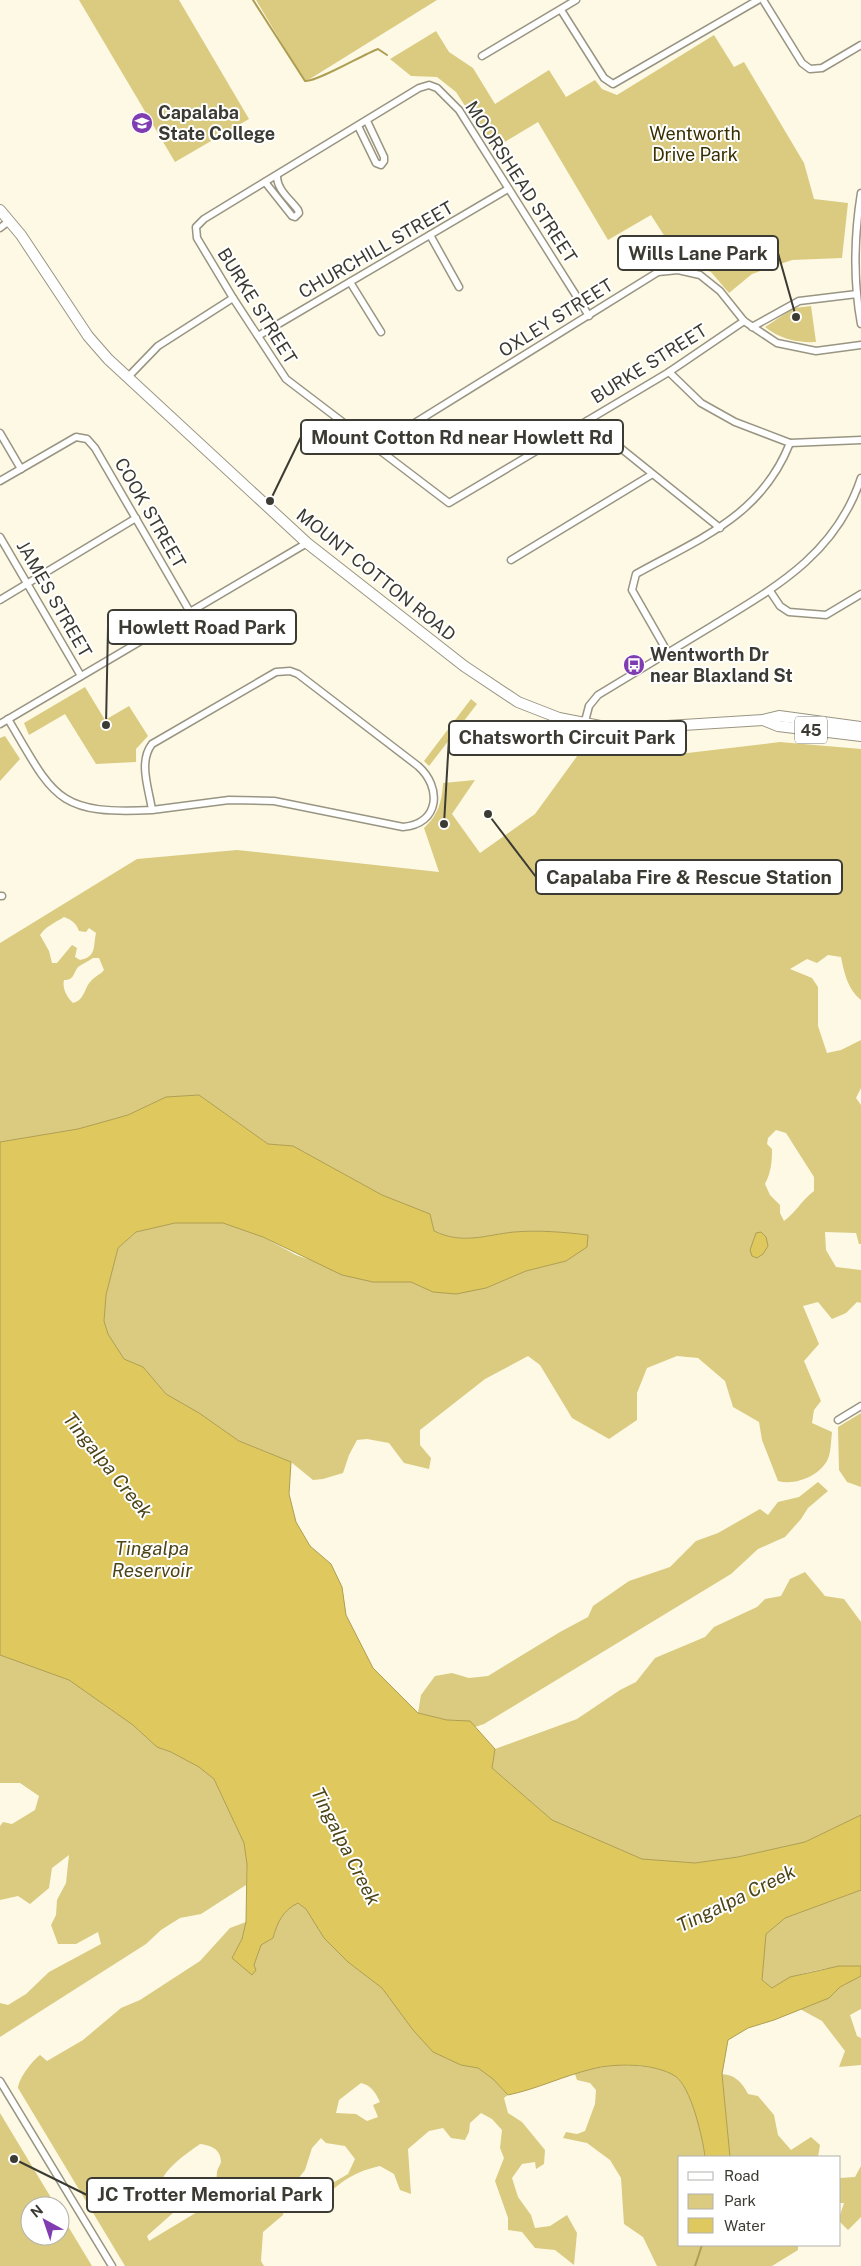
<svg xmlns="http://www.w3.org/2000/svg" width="861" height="2266" font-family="'Public Sans',sans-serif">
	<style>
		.green { fill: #dacb81; fill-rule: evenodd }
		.water { fill: #dfc95e; stroke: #ae9e51 }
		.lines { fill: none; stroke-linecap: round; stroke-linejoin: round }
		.stream { stroke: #ae9e51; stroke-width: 2 }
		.minor-casing { stroke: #999583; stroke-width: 9 }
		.primary-casing { stroke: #999583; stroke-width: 12 }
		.minor { stroke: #fff; stroke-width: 6 }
		.primary { stroke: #fff; stroke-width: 10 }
		.labels { text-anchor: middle; stroke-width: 4; stroke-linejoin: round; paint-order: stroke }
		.shield { fill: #fff; stroke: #767670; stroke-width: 1 }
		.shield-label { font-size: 16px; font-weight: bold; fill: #3c3b33 }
		.poi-label { font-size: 18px; font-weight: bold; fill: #3c3b33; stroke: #fff; text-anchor: start }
		.park-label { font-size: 18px; fill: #382f00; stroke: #fff }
		.street-label { font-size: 18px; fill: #3c3b33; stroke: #fff }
		.water-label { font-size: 19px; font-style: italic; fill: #4d4418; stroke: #fff }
		.leader { fill: none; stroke: #3c3b33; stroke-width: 2 }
		.callout-dot { fill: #3c3b33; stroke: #fff; stroke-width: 2 }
		.callout { fill: #fff; stroke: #3c3b33; stroke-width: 2 }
		.callout-label { font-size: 19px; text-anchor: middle; font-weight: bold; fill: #3c3b33 }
	</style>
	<rect width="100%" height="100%" fill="#fdf9e5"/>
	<g class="green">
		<path d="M79,0H179L249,119L175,162Z"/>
		<path d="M256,0H437L305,82Z"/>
		<path d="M436,31L449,52L473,68L495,104L549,70L566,97L595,80L602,89L617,95L714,35L734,67L744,62L804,163L814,199L848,203L842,258L792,260L752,274L729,293L711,272L681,262L651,215L608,240L538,122L493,149L456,92L437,77L411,76L390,59Z"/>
		<path d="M811,306L816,342C798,343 780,339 765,327L794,308Z"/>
		<path d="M85,687L105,720L129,706L148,736L136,749V762L96,764L65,714L29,735L24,723Z"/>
		<path d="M471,699L477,704L429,766L424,761Z"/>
		<path d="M5,736L20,759L0,781V738Z"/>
		<path d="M780,742L861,749V1000C848,990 844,973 841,957L828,955L817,963L807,959L790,969L812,978L818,987V1026L827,1053L841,1050L861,1040V1088L856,1098L861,1105V1244H859L856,1233L825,1232L826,1250L836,1267L861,1270V1303L857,1302L846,1313L832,1319L818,1302L803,1306L819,1344L804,1361L821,1401L814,1410L812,1423L832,1432C831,1440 831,1449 829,1456C823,1475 796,1486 778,1481L762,1440L759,1422L733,1407L725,1381L698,1358L677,1356L647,1368L637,1393V1420L609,1439L572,1418L540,1365L528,1356L485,1379L420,1430V1445L431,1458L429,1469L404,1463L389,1443L367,1439L357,1440L349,1455L343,1473L323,1479L313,1480L291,1462L239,1441L199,1413L166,1394L143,1367L124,1359L108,1334L104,1321L106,1295L118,1248L136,1232L175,1223H223L263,1237L296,1255L373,1282H411L433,1292L486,1288L526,1271L566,1261L588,1235C563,1232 539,1230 514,1232C484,1235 464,1245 434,1231L430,1214L382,1195L293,1146L268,1144L199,1095L166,1097L128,1115L78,1129L0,1142V943L137,859L237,850L439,872L424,828C438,815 442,802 443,783L475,780L452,814L480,853L535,814L583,748L662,756ZM64,917C72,920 76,923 79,931L86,932L89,928L96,933C93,946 97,957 80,960L75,957L77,948L72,945L57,963H52L49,951L40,935C45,927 56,922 64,917ZM93,958H99L104,970C100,975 95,976 91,981C84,988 85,1000 73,1003C67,997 62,989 64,980C74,980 73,974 78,967C82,964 89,961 93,958ZM776,1130L786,1133L814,1177V1191C802,1200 796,1212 784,1221L780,1213V1205L770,1195L765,1184C771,1172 772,1163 772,1149L767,1144L768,1138Z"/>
		<path d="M861,1413V1487L847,1482L839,1470L838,1427Z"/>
		<path d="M818,1482L828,1491L808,1508L801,1519L785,1537L758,1549L731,1574L484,1724L475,1727L470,1721L447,1720L418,1713L421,1695L435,1676L452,1673L469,1678L488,1676L560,1632L588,1617L593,1606L629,1581L670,1567L696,1541L718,1533L760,1509L768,1515L778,1502L799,1497Z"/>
		<path d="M805,1572L825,1596L844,1599L861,1622V1815L805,1842L738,1857L695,1863L642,1859L552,1820L492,1768L495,1749L577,1719L620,1690L636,1682L655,1658L705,1637L714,1627L757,1607L765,1599L781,1596L790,1579Z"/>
		<path d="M0,1655L69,1680L133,1725L157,1747L171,1752L199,1767L214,1779L244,1843L247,1864L246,1885L201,1914L180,1918L161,1930L146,1944L0,2037V2003L8,2005L26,1994L49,1972L101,1944L98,1932L76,1944H58L51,1925L56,1915L57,1900L66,1883L69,1855L52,1868L49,1888L30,1904L18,1896L0,1900V1826L3,1822L12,1824L35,1810L39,1796L20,1783H0Z"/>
		<path d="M861,1890V1966C830,1966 798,1971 772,1988L762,1980L765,1934L785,1918Z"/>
		<path d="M298,1903L306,1909L324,1938L348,1962L382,1988L413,2030L424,2040L446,2058L461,2065L478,2068L493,2079L508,2095L504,2098L508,2113L522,2122L545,2150L544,2164L536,2169L535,2162L522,2164L512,2178L518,2197L531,2215L535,2228L550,2226L567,2215L577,2233L574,2265L555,2250L535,2248L522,2232L508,2230V2218L495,2181L504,2158L500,2148L502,2130L492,2119L481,2113L470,2123L469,2132L465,2140L451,2138L443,2128L429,2131L408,2149L411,2194L400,2190L394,2174L380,2166C366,2169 353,2174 341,2183C333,2189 327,2196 318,2199L324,2188L348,2174L355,2159L345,2146L326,2143L321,2138L312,2148L305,2170L287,2193L283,2215L263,2232L261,2261L264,2266H125L18,2088C19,2078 32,2061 40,2055L47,2061L83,2040L121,2008L140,2000L200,1961L230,1928L246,1922L242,1939L232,1958L254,1965L261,1945L273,1938C277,1922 283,1910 298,1903ZM361,2083C372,2086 375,2092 380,2102L373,2105L378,2117L367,2121L356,2114L336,2113L339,2100ZM200,2144C210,2145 221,2149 221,2162C220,2166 217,2169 217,2173C215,2183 222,2189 217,2200L149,2241L147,2236L173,2213C170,2202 164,2200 161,2193C154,2175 187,2153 200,2144Z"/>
		<path d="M861,1976V2009L850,2015L857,2036L861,2038V2065L839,2067L845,2051L822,2021L800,2009L828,1998L840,1987Z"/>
		<path d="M616,2065C632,2066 665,2066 677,2077C692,2091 703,2137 705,2157H680V2245H798V2250L772,2266H657L643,2237L624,2224L621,2178L610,2160L587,2143L563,2138L566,2132L577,2134L585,2131L595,2104L596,2090L590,2083L577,2080L575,2074L592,2069Z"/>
		<path d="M722,2074C735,2075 742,2082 748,2094L758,2096L774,2115L778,2135L791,2150L811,2137L820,2145L818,2157H730Z"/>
		<path d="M0,2113L56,2206H30V2236H60V2213L92,2266H0Z"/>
		<path d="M861,2166V2217L848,2230L840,2222V2215L844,2203H840V2178L855,2177Z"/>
	</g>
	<g class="water">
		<path d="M199,1095L268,1144L293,1146L382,1195L430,1214L434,1231C463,1245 485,1235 514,1232C539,1230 563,1232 588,1235L587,1247L566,1261L526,1271L486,1288L456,1294L433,1292L411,1282H373L342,1275L263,1237L223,1223H175L136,1232L118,1248L106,1295L104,1321L108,1334L124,1359L143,1367L166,1394L199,1413L239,1441L291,1462L289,1494L296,1522L310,1546L331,1564L342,1587L346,1615L373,1668L418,1713L447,1720L470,1721L495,1749L492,1768L552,1820L642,1859L695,1863L738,1857L805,1842L861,1815V1890L785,1918L766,1934L762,1980L772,1988L790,1977L839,1966H861V1976L840,1987L829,1998L774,2020L748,2028L728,2040L722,2074L730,2157H705C703,2139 691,2086 675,2076C655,2063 614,2063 592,2069C563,2076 537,2089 508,2095L493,2079L478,2068L461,2065L433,2052L413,2030L382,1988L348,1962L324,1938L306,1909L298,1903C283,1910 277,1923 273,1938L261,1945L254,1965L256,1970L252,1975L232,1958L242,1939L246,1922L247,1864L244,1843L214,1779L199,1767L171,1752L157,1747L133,1725L69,1680L0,1655V1142L78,1129L128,1115L166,1097Z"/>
		<path d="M761,1232L766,1237L768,1246L763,1254L757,1258L752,1256L750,1250L756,1233Z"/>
	</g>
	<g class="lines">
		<g class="stream">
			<path d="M253,0L305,81C317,82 362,55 378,49L387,55"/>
			<path d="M695,2266L702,2245"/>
		</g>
		<g class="minor-casing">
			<g id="minor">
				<path d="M763,0L802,63L810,69L822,68L861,45"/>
				<path d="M561,10L604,78L613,84L758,0"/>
				<path d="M482,56L576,0"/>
				<path d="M358,126L376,163L381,165L384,161V157L367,121"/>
				<path d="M265,182L292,216L295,217L299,213L298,210C290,199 277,190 277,176"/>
				<path d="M861,193C854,237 853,280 861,324"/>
				<path d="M0,228L9,221"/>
				<path d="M430,235L459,287"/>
				<path d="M350,282L381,332"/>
				<path d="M589,316L459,110L437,88L429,85L419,88L204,219L196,227L197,238L233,298L286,379L449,503L669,372L744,321"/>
				<path d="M752,327L799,301L857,294"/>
				<path d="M258,336L508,189"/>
				<path d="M669,372L701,403L735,422L790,443L861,440"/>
				<path d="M128,377L158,346L233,298"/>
				<path d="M587,421L720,528"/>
				<path d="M0,433L21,469"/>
				<path d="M376,447L658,272L678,270L700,275L720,291L744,321L777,343L816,351L861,345"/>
				<path d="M0,481L76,437L87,439L95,448L190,612"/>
				<path d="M0,537L81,676"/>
				<path d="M511,560L651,475"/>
				<path d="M770,591L780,606L789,612L826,615L861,594"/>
				<path d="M0,600L136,518"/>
				<path d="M668,653L632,590L636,574C701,538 761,516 790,443"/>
				<path d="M8,719C54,797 56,815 152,810C149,789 138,762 152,744L276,672L290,671L298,674L418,766C442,787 440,824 403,827L274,801L229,800L152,810"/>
				<path d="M0,724L307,543"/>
				<path d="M584,725L589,706L598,695C636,672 674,649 712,626C776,587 836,554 861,478"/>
				<path d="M0,896H2"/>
				<path d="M838,1420L861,1406"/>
				<path d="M0,2081L112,2266"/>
			</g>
		</g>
		<g class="primary-casing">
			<g id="primary">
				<path d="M0,210L21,235L88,336L108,359L307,543L464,666L518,702L559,718L600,726L651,727L763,720L779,716L861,727"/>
				<path d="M763,720L778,726L861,736"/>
			</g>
		</g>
		<use href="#minor" class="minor"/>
		<use href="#primary" class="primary"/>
	</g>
	<defs>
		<g id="school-disc" transform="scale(1.125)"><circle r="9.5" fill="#803db1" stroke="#fff"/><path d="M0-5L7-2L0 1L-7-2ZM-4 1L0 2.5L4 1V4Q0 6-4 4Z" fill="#fff"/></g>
		<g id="bus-disc" transform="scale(1.125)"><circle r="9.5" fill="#803db1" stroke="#fff"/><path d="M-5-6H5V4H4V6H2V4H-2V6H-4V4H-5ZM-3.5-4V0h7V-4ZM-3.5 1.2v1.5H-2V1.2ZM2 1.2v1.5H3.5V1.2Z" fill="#fff"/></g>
	</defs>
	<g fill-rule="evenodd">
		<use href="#school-disc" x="142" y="123"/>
		<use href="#bus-disc" x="634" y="665"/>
	</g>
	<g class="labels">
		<rect class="shield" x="795" y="716.5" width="32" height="27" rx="4"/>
		<g class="shield-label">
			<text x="811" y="736">45</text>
		</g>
		<g class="poi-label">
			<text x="158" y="119">Capalaba<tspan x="158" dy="21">State College</tspan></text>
			<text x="650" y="661">Wentworth Dr<tspan x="650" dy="21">near Blaxland St</tspan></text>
		</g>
		<g class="park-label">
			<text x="695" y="140">Wentworth<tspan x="695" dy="21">Drive Park</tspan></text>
		</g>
		<g class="street-label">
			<text transform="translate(521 182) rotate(57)" y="6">MOORSHEAD STREET</text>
			<text transform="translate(376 250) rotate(-30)" y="6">CHURCHILL STREET</text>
			<text transform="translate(257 306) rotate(58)" y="6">BURKE STREET</text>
			<text transform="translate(556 318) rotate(-32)" y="6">OXLEY STREET</text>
			<text transform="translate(649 364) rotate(-32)" y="6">BURKE STREET</text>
			<text transform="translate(150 513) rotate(60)" y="6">COOK STREET</text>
			<text transform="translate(376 575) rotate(39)" y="6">MOUNT COTTON ROAD</text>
			<text transform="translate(54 599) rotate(60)" y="6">JAMES STREET</text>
		</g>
		<g class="water-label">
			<text transform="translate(108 1465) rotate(51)" y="7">Tingalpa Creek</text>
			<text x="152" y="1555">Tingalpa<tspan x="152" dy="22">Reservoir</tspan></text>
			<text transform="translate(346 1846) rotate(63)" y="7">Tingalpa Creek</text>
			<text transform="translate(736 1898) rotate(-26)" y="7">Tingalpa Creek</text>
		</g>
	</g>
	<path class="leader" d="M796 317L778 253M270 501L301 437M106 725L108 627M444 824L449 738M488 814L536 877M14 2159L87 2195"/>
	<g class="callout-dot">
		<circle cx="796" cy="317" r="5"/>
		<circle cx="270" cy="501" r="5"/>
		<circle cx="106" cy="725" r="5"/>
		<circle cx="444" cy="824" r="5"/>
		<circle cx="488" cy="814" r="5"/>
		<circle cx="14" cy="2159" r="5"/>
	</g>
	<g class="callout">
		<rect x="618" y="236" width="160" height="34" rx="5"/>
		<rect x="301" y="420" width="322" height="34" rx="5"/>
		<rect x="108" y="610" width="188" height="34" rx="5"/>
		<rect x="449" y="721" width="237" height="34" rx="5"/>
		<rect x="536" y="860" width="306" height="34" rx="5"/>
		<rect x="87" y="2178" width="246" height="34" rx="5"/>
	</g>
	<g class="callout-label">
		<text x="698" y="260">Wills Lane Park</text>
		<text x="462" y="444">Mount Cotton Rd near Howlett Rd</text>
		<text x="202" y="634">Howlett Road Park</text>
		<text x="567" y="744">Chatsworth Circuit Park</text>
		<text x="689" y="884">Capalaba Fire &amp; Rescue Station</text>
		<text x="210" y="2201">JC Trotter Memorial Park</text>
	</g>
	<rect x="678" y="2156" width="162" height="90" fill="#ffffff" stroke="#b1b1ad"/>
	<rect x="688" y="2172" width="25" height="8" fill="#ffffff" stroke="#b1b1ad"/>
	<text x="724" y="2181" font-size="15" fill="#3c3b33">Road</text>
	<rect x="688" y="2194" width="25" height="15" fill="#dacb81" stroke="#b1b1ad"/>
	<text x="724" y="2206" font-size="15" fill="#3c3b33">Park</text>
	<rect x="688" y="2218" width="25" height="15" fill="#dfc95e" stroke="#b1b1ad"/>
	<text x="724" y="2231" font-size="15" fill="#3c3b33">Water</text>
	<g transform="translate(45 2221) rotate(320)"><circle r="24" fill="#ffffff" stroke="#b1b1ad"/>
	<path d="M0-4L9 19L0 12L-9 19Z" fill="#803db1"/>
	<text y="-8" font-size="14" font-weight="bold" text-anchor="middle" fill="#3c3b33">N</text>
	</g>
</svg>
